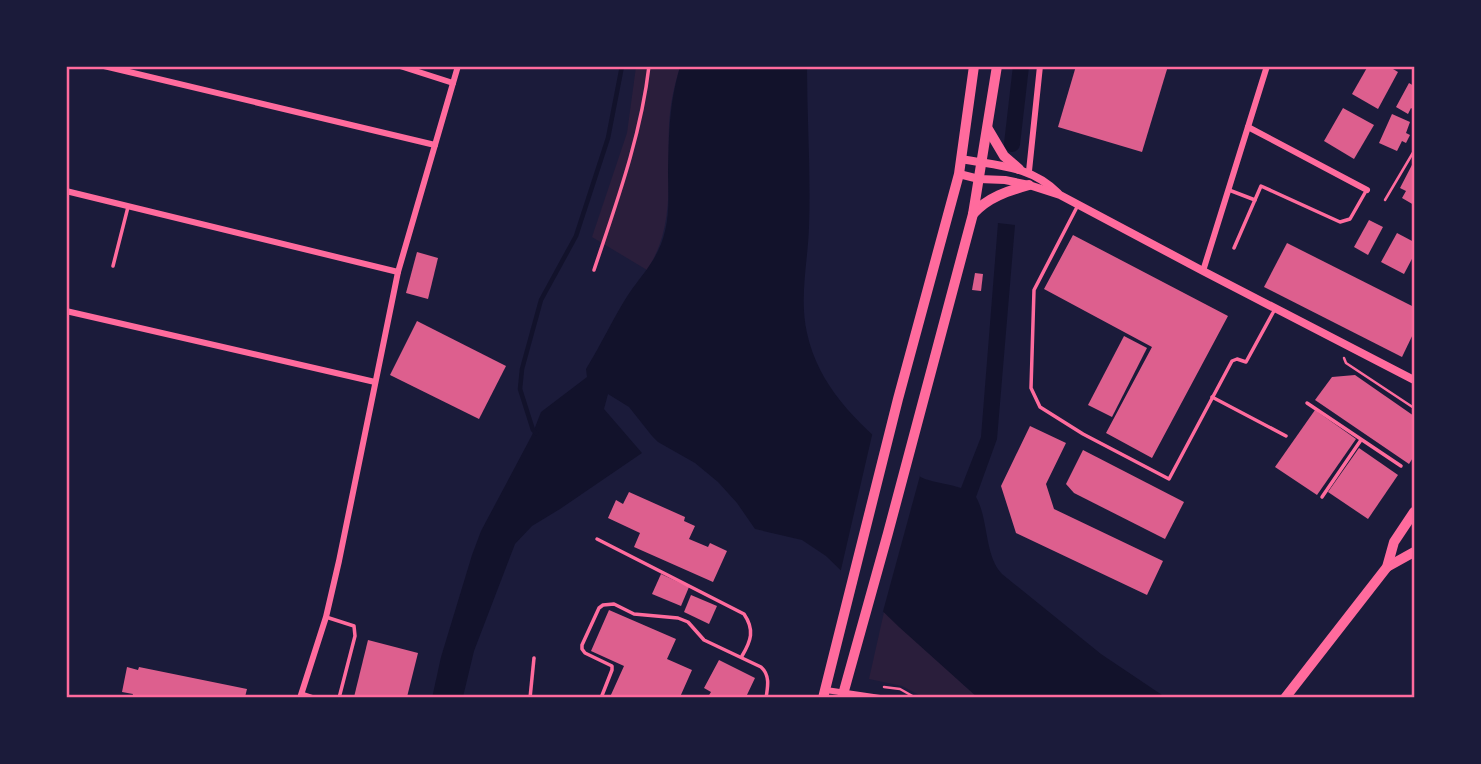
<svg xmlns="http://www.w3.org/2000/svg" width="1481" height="764" font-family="'PT Serif',serif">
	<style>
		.green { fill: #2a1e3b }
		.water { fill: #12122b }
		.pier { fill: #1b1b3a }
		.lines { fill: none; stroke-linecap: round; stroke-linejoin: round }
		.stream { stroke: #12122b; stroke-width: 4.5 }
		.canal { stroke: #12122b; stroke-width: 16 }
		.building { fill: #dd5f8e }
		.path { stroke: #ff6b9d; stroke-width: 2.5 }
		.service { stroke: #ff6b9d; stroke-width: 3.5 }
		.minor { stroke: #ff6b9d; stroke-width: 6 }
		.tertiary { stroke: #ff6b9d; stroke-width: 8 }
		.secondary { stroke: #ff6b9d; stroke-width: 10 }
		.primary { stroke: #ff6b9d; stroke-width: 10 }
		.neatline { fill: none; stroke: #ff6b9d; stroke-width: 2.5 }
	</style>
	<rect width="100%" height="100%" fill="#1b1b3a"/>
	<g class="green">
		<path d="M636,67H680C674,86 670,105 669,126C667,175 676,226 647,270L592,237L627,133Z"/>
		<path d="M884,612L977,697H923L902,686L869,679Z"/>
	</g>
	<path class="water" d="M680,67H807C807,120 811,173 809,227C808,261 799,298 807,333C818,385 857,423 896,455C905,463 915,475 925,479C936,483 950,484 961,488L981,437L998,223L1015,225L997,439L976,497C989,520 984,555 1002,574L1101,654L1165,697H977L899,627L826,556L802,540L755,529L737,503L718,482L695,463L658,442L652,436L629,407L608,394L604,409L642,453L560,509L532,526L515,544L474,651L463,697L432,698L441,657L472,555L481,531L532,435L541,412L587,377L586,369C601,345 613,318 628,295C644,271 658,260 665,231C670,211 668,192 668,172C669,134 669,104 680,67Z"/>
	<path class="pier" d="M873,431L921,472L882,615L840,574Z"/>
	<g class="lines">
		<path class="stream" d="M536,433L533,430L520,389L522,369L541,300L576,236L608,138L622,66"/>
		<path class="canal" d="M1012,144L1021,66"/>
	</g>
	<g class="building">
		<path d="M1076,66H1168L1142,152L1058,127Z"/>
		<path d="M1368,66H1388L1398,72L1378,109L1352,94Z"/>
		<path d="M1409,83L1414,86V110L1411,108L1408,114L1396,107Z"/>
		<path d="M1343,108L1374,125L1354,159L1324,141Z"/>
		<path d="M1392,114L1410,122L1406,133L1410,135L1406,143L1402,141L1397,151L1379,143Z"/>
		<path d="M1414,161V205L1402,198L1406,191L1400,188Z"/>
		<path d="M1369,220L1383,227L1368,255L1354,247Z"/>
		<path d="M1397,233L1414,242V255L1404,274L1381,262Z"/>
		<path d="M1073,235L1228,316L1152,458L1106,433L1152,347L1044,289Z"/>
		<path d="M1287,243L1414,307V332L1402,357L1264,287Z"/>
		<path d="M417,252L438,258L428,299L406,293Z"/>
		<path d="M975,273L983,274L981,291L972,290Z"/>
		<path d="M417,321L506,366L479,419L390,375Z"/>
		<path d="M1124,336L1147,348L1112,417L1088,405Z"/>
		<path d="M1355,375L1414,416V456L1409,464L1315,400L1332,377Z"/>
		<path d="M1315,410L1356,439L1317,495L1275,467Z"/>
		<path d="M1030,426L1066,443L1046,484L1054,509L1163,561L1147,595L1016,533L1001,486Z"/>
		<path d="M1359,448L1398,475L1368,519L1328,492Z"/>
		<path d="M1083,450L1184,502L1165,539L1074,493L1066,484Z"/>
		<path d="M629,492L685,517L684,521L695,526L689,539L708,547L710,543L727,551L713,582L634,547L640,533L608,518L616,500L623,504Z"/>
		<path d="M661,574L689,587L681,606L652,594Z"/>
		<path d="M691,595L717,606L709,624L684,612Z"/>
		<path d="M609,610L676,639L667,659L692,670L680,697H610L624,666L591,651Z"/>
		<path d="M368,640L418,653L407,697H354Z"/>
		<path d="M719,660L755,678L746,697H708L711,692L704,688Z"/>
		<path d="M127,667L138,670L139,667L247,689L245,697H132L133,694L122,692Z"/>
	</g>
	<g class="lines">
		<g class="path">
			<path d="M1385,200L1414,151"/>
			<path d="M1344,358L1346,363L1414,408"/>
			<path d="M884,687L900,689L916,698"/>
		</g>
		<g class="service">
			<path d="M1229,190L1255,200"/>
			<path d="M1077,207L1034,290L1031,388L1040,407L1083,434L1169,479L1232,361L1237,359L1246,362L1275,309"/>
			<path d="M1234,248L1261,186L1340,222L1350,219L1366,191"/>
			<path d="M113,266L128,207"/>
			<path d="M594,270C616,204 641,136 649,66"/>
			<path d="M1212,397L1286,436"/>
			<path d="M1307,403L1401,466"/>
			<path d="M1322,497L1361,440"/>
			<path d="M597,539L744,614C755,630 751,641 742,656"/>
			<path d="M326,617L354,626L355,636L339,698"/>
			<path d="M301,693L316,698"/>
			<path d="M530,698L534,658"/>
			<path d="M601,698L612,670V666L585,653L582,649V645L599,608L603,605L614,604L634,614L678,618L688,622L704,640L761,667C770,675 768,686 766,698"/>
		</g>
		<g class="minor">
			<path d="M104,66L435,145"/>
			<path d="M400,66L453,83"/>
			<path d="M1248,127L1367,190"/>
			<path d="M1029,171L1040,66"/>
			<path d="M66,191L398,272"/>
			<path d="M1203,271L1267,66"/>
			<path d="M66,311L375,382"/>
			<path d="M826,690L880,698"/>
			<path d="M300,698L326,617L339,561L398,272L458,66"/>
		</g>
		<g class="tertiary">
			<path d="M961,159C997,166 1030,165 1058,193"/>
			<path d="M959,174L979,179L1005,180L1029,185L1060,195L1203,271L1414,380"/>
		</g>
		<g class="secondary">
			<path d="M1387,567L1414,552"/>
			<path d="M1285,698L1387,567L1394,542L1414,512"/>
		</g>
		<g class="primary">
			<path d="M988,129L1004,156L1019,169"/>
			<path d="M973,214C988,197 1008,191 1029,185"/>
			<path d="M823,698L898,399L959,174L974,66"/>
			<path d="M842,698L888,533L973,214L997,66"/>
		</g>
	</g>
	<rect width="1481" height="764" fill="none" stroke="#1b1b3a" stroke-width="136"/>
	<rect x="68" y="68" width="1345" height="628" class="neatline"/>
</svg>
